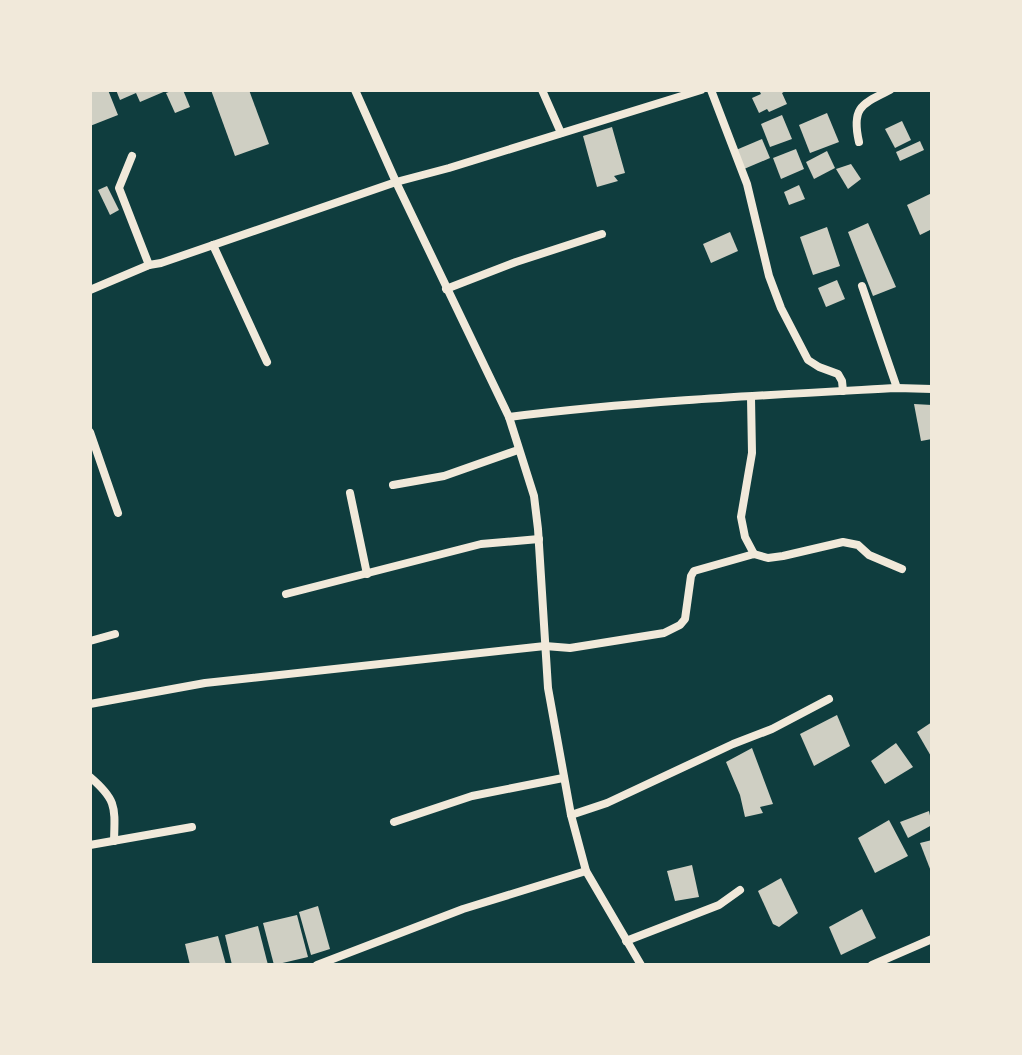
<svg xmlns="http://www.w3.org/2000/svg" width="1022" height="1055" font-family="Quicksand,sans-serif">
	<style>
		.building { fill: #cfcfc3 }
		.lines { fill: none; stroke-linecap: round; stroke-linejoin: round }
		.minor { stroke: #f1e9da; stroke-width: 8 }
	</style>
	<rect width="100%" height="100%" fill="#0f3d3e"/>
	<g class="building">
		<path d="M90,90H108L118,115L90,126Z"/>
		<path d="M116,90H168L140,102L136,93L120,100Z"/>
		<path d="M174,90H183L190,107L175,113L166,93Z"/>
		<path d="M211,90H249L269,144L235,156Z"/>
		<path d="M759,90H787L782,93L787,104L769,112L767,109L759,113L752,98L761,94Z"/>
		<path d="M827,113L839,142L810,153L799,125Z"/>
		<path d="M782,115L792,139L770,147L761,124Z"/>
		<path d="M902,121L911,140L895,148L885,129Z"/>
		<path d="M612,127L625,173L614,176L618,181L597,187L583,136Z"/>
		<path d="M762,139L770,158L744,169L736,150Z"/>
		<path d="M920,141L924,150L900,161L896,152Z"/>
		<path d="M796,149L804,169L781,179L773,158Z"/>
		<path d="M827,151L835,168L814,179L806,162Z"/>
		<path d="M851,164L861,179L848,189L836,169Z"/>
		<path d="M799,185L805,199L789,205L784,192Z"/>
		<path d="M107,186L119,210L110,215L98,190Z"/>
		<path d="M932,193V229L920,235L907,205Z"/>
		<path d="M868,223L896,287L873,296L848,232Z"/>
		<path d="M827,227L840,266L813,275L800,237Z"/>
		<path d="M730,232L738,251L711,263L703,244Z"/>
		<path d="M837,280L845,299L826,307L818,288Z"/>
		<path d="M914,404L932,405V439L921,441Z"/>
		<path d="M837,715L850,746L814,766L800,734Z"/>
		<path d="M932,722V758L917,732Z"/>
		<path d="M896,743L913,767L885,784L871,761Z"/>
		<path d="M752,748L773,804L760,807L763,813L745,817L740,795L726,762Z"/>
		<path d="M929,811L932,825L908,838L900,822Z"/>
		<path d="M889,820L908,856L875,873L858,838Z"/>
		<path d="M932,840V874L920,843Z"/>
		<path d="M692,865L699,897L675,901L667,871Z"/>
		<path d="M781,878L798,913L779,927L773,924L758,891Z"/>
		<path d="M318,906L330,949L311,955L299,912Z"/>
		<path d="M862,909L876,938L841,955L829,927Z"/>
		<path d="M297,915L308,957L274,965L263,923Z"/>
		<path d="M258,926L268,965H232L225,935Z"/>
		<path d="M218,936L226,965H190L185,944Z"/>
	</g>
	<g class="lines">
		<g class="minor">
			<path d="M355,90L396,182L509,417L534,496L538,529L548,688L571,815L586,871L641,965"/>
			<path d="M542,90L561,133"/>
			<path d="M711,90L747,184L769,276L781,308L808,360L819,367L838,374L842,381L843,391"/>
			<path d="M859,142C851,107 862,104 890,90"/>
			<path d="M132,156L119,188L149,265"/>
			<path d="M213,245L267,362"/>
			<path d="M862,286L897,388"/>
			<path d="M446,289L516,262L602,234"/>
			<path d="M90,290L149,265L161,263L396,182L449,168L701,90"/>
			<path d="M751,398L752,453L741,517L745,537L754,554"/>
			<path d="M509,417C637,401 767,395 897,388L932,389"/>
			<path d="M90,432L118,513"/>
			<path d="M393,485L444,476L518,450"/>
			<path d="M350,493L367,574"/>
			<path d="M286,594L481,544L539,539"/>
			<path d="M90,641L115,634"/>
			<path d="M90,704L205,683L545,646L570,648L664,633L680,625L685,619L691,576L694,571L754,554L768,558L783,556L843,542L858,545L869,555L902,569"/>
			<path d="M90,777C117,800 115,807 114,841"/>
			<path d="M571,815L607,803L733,744L772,729L829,699"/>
			<path d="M394,822L472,796L563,778"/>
			<path d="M90,845L192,827"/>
			<path d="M626,941L719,905L740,890"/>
			<path d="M317,965L463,909L586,871"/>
			<path d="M872,965L932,939"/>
		</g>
	</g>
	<rect width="1022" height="1055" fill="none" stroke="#f1e9da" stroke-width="184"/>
</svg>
